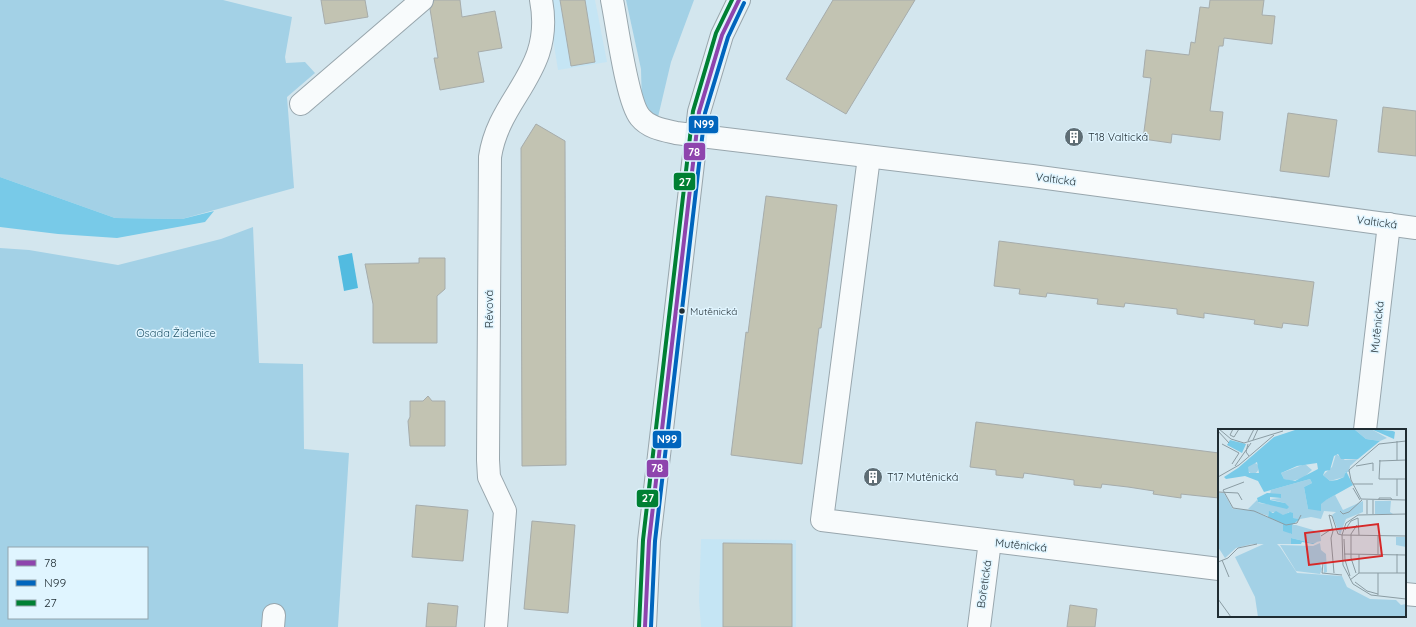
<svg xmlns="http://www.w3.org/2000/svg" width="1416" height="627" font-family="Quicksand,sans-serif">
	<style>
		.built { fill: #c5e5f4 }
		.green { fill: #a3d1e6; fill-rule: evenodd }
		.forest { fill: #78cae8 }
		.water { fill: #52bbe0 }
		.building { fill: #c2c3b2; stroke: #a6acab }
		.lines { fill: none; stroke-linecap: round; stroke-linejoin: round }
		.street-casing { stroke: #98a6ad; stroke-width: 24 }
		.secondary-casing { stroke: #98a6ad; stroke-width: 24 }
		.street { stroke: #f8fbfc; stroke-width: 22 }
		.secondary { stroke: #e8f0f3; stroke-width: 22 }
		.bus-1-casing { stroke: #e0f5ff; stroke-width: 7 }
		.bus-2-casing { stroke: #e0f5ff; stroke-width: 7 }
		.bus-3-casing { stroke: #e0f5ff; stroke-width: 7 }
		.bus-1 { stroke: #8e44ad; stroke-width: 4 }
		.bus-2 { stroke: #0065bd; stroke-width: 4 }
		.bus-3 { stroke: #008033; stroke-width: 4 }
		.bus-dot { fill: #1f2c32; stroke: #e0f5ff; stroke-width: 1.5 }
		.labels { text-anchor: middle; stroke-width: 3; stroke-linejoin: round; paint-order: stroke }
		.bus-label { font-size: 10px; fill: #1f2c32; stroke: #e0f5ff; text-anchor: start }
		.poi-label { font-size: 11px; fill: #1f2c32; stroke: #e0f5ff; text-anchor: start }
		.street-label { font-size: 11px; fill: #1f2c32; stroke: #e0f5ff }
		.park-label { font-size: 11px; fill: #23556a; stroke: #e0f5ff }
		.inset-road { fill: none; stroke: #8b9ca3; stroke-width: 1 }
		.view { fill: #d62828; fill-opacity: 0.15; stroke: #d62828; stroke-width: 2 }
		.inset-edge { fill: none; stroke: #1f2c32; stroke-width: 2 }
		.line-badge { stroke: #e0f5ff; stroke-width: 1.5 }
		.badge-label { font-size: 11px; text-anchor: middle; font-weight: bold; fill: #fff }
	</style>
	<rect width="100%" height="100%" fill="#d3e6ee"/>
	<g class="built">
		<path d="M547,0H595L607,62L558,70Z"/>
		<path d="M701,539L796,540V627H701L699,600Z"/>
	</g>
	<g class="green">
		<path d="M0,0H223L292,17L285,57L286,63L305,62L315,73L287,97L294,188L182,219L115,218L0,177Z"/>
		<path d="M626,0H694L671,62L658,117L642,107L641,69Z"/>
		<path d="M253,227L259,363L303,364L304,449L349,453L338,627H282L266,619L261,627H0V248L29,250L118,265L221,239ZM9,548H147V618H9Z"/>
	</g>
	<path class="forest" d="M0,177L115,218L182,219L214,211L205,222L117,238L58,234L0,227Z"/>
	<path class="water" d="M352,253L358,288L344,291L338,256Z"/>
	<g class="building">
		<path d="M321,0H365L368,17L325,24Z"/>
		<path d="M434,0H460L462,17L495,11L502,48L478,52L484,82L440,90L434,58H438L430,9Z"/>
		<path d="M560,0H585L595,62L571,66Z"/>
		<path d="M833,0H915L846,114L786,79Z"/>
		<path d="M1210,0H1264L1262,15L1275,16L1272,44L1224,38L1223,46H1219L1210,111L1223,112L1220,140L1172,134L1171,143L1143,139L1151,78L1143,77L1146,50L1189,55L1191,42L1195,43L1200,7L1209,8Z"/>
		<path d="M1383,107L1416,111V156L1378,152Z"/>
		<path d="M1288,113L1337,120L1329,177L1280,171Z"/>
		<path d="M536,124L565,141L566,465L522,466L521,148Z"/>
		<path d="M766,196L837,205L821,328H819L802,464L731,455L746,332L748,333Z"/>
		<path d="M999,241L1314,282L1308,326L1283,323L1282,328L1254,324L1255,320L1204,313V318L1177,314V309L1125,303L1124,307L1097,304L1098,299L1047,293L1046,297L1019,294L1020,289L994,286Z"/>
		<path d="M419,258H445V289L437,296V343H373V304L365,264L419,263Z"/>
		<path d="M428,396L432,401H445V446H410L408,421L410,417V401H423Z"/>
		<path d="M976,422L1219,453V498L1181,494V498L1153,494L1154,491L1128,487L1102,484L1101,488L1074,485V480L1024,473L1023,478L996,475V470L970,467Z"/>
		<path d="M416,505L468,510L463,561L412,557Z"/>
		<path d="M532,521L575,525L568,613L524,609Z"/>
		<path d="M723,543L792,544V627H723Z"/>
		<path d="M428,603L458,606L456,627H426Z"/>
		<path d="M1070,605L1097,609L1095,627H1067Z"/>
	</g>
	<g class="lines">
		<g class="street-casing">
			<g id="street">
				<path d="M612,0C617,24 627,102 640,117C649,128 663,130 676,133L1032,176L1416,228"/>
				<path d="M301,104L422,0"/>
				<path d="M869,157L822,520L1219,569"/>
				<path d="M1365,430L1389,224"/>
				<path d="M1405,594L1416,595"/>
				<path d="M273,627L274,615"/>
				<path d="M496,627L505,511L489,477L488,460L490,157C499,96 555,72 541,0"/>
				<path d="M979,627L990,541"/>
			</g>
		</g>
		<g class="secondary-casing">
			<path id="secondary" d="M645,627L649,541L699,112L722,35L739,0"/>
		</g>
		<use href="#street" class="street"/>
		<use href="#secondary" class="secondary"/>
		<g class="bus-1-casing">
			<path id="bus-1" d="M645,627L649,541L699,112L722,35L739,0"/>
		</g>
		<g class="bus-2-casing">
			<path id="bus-2" d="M651,627L655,541L705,113L728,37L744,3"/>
		</g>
		<g class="bus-3-casing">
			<path id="bus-3" d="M639,627L643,540L693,111L716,33L732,0"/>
		</g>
		<use href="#bus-1" class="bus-1"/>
		<use href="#bus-2" class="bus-2"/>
		<use href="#bus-3" class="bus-3"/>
	</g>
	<defs>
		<g id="building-disc" transform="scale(1)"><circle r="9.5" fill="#5e6d74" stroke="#e0f5ff"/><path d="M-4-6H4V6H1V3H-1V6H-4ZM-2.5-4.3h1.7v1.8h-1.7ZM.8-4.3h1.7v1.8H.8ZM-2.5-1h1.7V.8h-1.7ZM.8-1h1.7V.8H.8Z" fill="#fff"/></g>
	</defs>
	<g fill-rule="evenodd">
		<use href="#building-disc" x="1074" y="137"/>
		<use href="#building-disc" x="873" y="477"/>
	</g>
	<circle class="bus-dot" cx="682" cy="311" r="3.5"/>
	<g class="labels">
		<g class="bus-label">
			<text x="690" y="315">Mutěnická</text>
		</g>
		<g class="poi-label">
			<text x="1088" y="141">T18 Valtická</text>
			<text x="887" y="481">T17 Mutěnická</text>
		</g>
		<g class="street-label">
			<text transform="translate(1056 179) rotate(7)" y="4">Valtická</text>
			<text transform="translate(1377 222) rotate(8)" y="4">Valtická</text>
			<text transform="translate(489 309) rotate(-90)" y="4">Révová</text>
			<text transform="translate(1377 327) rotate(-84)" y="4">Mutěnická</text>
			<text transform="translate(1021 545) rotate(6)" y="4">Mutěnická</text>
			<text transform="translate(984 584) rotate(-82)" y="4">Bořetická</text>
		</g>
		<g class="park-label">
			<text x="176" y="337">Osada Židenice</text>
		</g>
	</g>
	<g transform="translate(1218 429)">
		<rect width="188" height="188" fill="#d3e6ee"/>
		<path d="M136,0H153L169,9L162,12L148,10ZM118,25L127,31L140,30L132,37L131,43H127L128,46L126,48L112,52L105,46L114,38ZM29.5 39a5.5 5.5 0 1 1 11 0a5.5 5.5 0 1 1-11 0ZM87,35L94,41L85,49L74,52L66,50L63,44ZM92,50L94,54L86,58L90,80L117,66L125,81L145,72V83L128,90L122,106L114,86L118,83L106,82L103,90L93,88L82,90L74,89V84L71,83L65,87L59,83H51L50,87L30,80L39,71L41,74L62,77L67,74L51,70L63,69V65H52L53,61ZM0,64H6L15,80L34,81L65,95L73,105L74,96H78L102,103L103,112L94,114L73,109V115H34L18,119L7,129L0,118ZM157,72H173L172,83L175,85H157ZM178,108H188V118L178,116ZM48,114H58L62,118L79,144L124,147L129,158L152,170L178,171L183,176L188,175V188H40L37,168L17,128ZM102,114L103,121L108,125L109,143L106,144V134L102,135L104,140L102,145L78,142L62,116L95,117Z" fill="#a3d1e6"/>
		<path d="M80,0H136L148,10L162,12L140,30H123L120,25L116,27L112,41L107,42L105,46L112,52L119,51L126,48L128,42L135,56L108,71L103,75V82L90,80L86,58L94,54L92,50L46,63L40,52L27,47L8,50L6,48L20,39L56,8ZM39,33L41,44H31L30,38ZM99,34L100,40L77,52L66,50L63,44L79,37ZM153,0L175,2L177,3L176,10ZM12,11L28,15L24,24L9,16ZM49,64L63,65V69L52,68V71L67,74L71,78L69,80L40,73L39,69ZM51,82L55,84L58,82L65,86L72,83L75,84V89L82,90L74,96V105L65,102V95L50,88ZM73,109L94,114L99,113L95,115L84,113L83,115H73Z" fill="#78cae8" fill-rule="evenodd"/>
		<path class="inset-road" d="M1,0L13,10L26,14L65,2M15,0L12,6L16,8L21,0M0,2L11,14M35,11L40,0M30,12L36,0M179,12V31M188,12L161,15L131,41L133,51L143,70L188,71M4,15L21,24L14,35M30,15L28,23L31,27M162,31L161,50H188M161,32L188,31M17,37L33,14M138,37L155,34V42M0,48L21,36L56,6M179,50V67M135,55H155M135,59L142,71M5,61L15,79L36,82L68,96L79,94L83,86M5,61L26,53M0,63L20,64L24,71M155,71V85M161,71V69H173L174,71M122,82L125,85L131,83L144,71M149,85V71M188,85L140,86L128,94L124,106L125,136L135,155L153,166L188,170M127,101L133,92L140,89L141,106M124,106L188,107M160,106V125M103,107L115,99M126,110L127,131L132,147M126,125L188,126M4,131L11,148M0,133L10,129L20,119L39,115M105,134L104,144L124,146M116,144L113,109L115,102L111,86L114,87L120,105L124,106M138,144L133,129V105L139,96M141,144V125M179,144V125M132,151L141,144H188M137,153L149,162L160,165M160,166V144M0,170L13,188"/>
		<path class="view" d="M160,95L164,127L91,136L87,104Z"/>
		<rect width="188" height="188" class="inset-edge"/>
	</g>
	<g class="line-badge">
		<rect x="688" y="115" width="31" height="19" rx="4" fill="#0065bd"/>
		<rect x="683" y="142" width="23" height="19" rx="4" fill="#8e44ad"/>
		<rect x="673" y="172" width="23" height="19" rx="4" fill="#008033"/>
		<rect x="652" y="430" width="30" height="19" rx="4" fill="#0065bd"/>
		<rect x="646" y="459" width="23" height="19" rx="4" fill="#8e44ad"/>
		<rect x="636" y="489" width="23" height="19" rx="4" fill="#008033"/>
	</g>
	<g class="badge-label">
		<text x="704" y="128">N99</text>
		<text x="694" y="156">78</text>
		<text x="685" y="186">27</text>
		<text x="667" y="443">N99</text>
		<text x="657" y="472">78</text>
		<text x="648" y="502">27</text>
	</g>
	<rect x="8" y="547" width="140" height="72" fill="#e0f5ff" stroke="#93a5ad"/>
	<rect x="16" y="560" width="20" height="6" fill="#8e44ad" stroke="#93a5ad"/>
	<text x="44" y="567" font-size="12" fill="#1f2c32">78</text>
	<rect x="16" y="580" width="20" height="6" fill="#0065bd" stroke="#93a5ad"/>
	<text x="44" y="587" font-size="12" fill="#1f2c32">N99</text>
	<rect x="16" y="600" width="20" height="6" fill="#008033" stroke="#93a5ad"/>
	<text x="44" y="607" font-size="12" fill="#1f2c32">27</text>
</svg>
